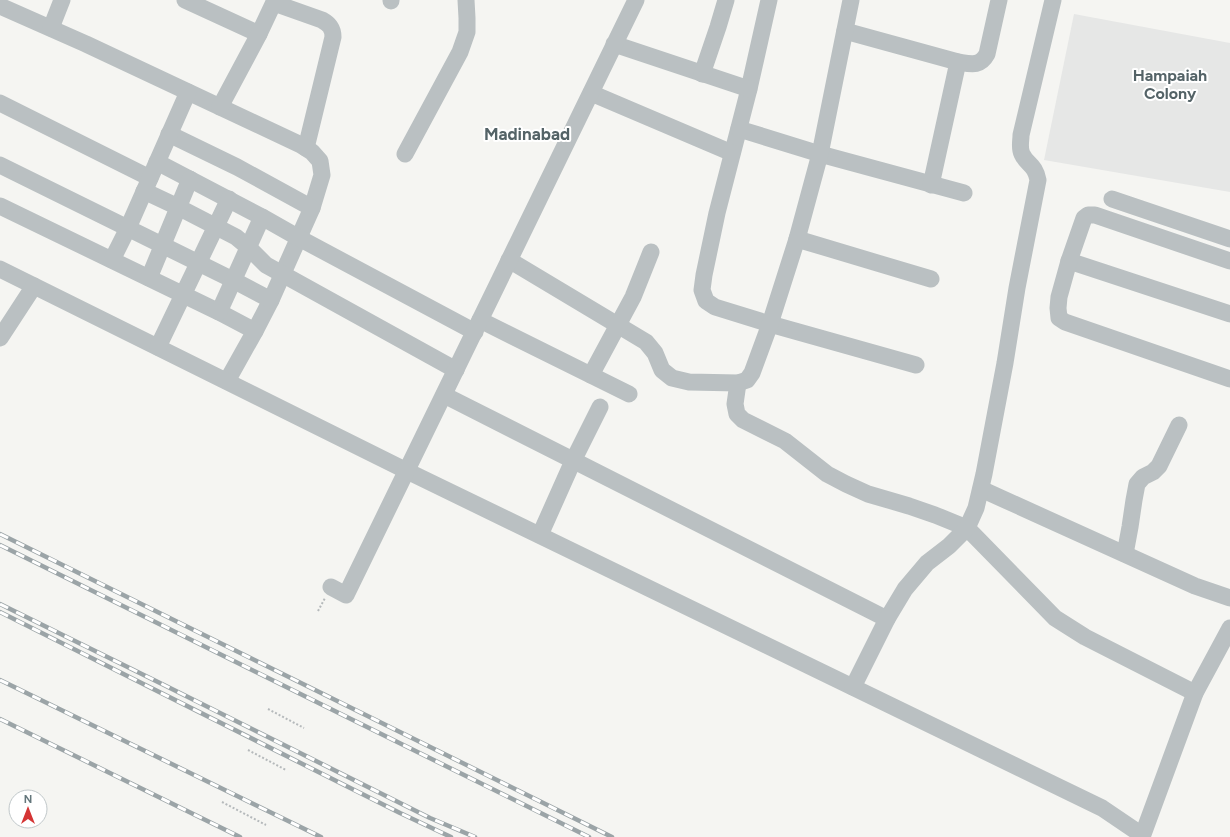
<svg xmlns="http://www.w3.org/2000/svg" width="1230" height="837" font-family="Figtree,sans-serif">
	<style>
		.built { fill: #e6e7e6 }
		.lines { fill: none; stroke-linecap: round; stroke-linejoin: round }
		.path { stroke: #b5b9bb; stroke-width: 2; stroke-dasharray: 2 2; stroke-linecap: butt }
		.minor { stroke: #bac0c2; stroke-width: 17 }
		.rail-casing { stroke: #9ba4a7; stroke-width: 4.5 }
		.rail { stroke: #fff; stroke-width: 3; stroke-dasharray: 9; stroke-linecap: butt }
		.labels { text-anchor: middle; stroke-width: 4; stroke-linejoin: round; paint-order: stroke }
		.neighbourhood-label { font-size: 16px; font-weight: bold; fill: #546367; stroke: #fff }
		.quarter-label { font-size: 17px; font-weight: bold; fill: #546367; stroke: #fff }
	</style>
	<rect width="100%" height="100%" fill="#f5f5f2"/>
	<path class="built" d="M1074,14L1230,43V192L1044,160Z"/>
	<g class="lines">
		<g class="path">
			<path d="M318,611L325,598"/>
			<path d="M268,709L304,728"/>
			<path d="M248,750L286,770"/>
			<path d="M222,802L266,825"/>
		</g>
		<g class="minor">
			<path d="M185,0L259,34"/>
			<path d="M769,0L749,89L717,213L704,275L702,290L706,301L715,307L770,324L916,365"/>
			<path d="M391,1V0"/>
			<path d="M274,3L322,20C329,24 333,28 333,37L306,148"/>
			<path d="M0,6L86,44L301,145L312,152L320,161L322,175L312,208L271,300L255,331L227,381"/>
			<path d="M51,28L62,0"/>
			<path d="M845,31L958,62C971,64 980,67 987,54L999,0"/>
			<path d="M614,44L749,89"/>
			<path d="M702,74L718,27L726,0"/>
			<path d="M591,93L732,153"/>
			<path d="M0,103L150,178"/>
			<path d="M220,107L259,34L275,0"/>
			<path d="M739,129L820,154L964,193"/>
			<path d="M169,134L237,167L312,208"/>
			<path d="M405,154L460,52L467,32V18L466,0"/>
			<path d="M157,162L262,217L299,238L475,332"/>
			<path d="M0,165L233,280L271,300"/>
			<path d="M931,185L958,62"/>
			<path d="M144,191L178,207L236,237L248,247L266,265L456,370"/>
			<path d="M1112,199L1230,239"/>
			<path d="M0,206L219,312L255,331"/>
			<path d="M797,239L931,279"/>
			<path d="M112,260L128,228L188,92"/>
			<path d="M509,260L646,342L655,353L662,370L672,378L689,382L738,383L747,380L752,373L770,324L797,239L820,154L851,0"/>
			<path d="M1069,261L1230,314"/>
			<path d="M1230,261L1095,215H1088L1084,218L1069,261L1059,297L1058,308L1059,318L1065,322L1230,379"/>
			<path d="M0,269L407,471L1102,808L1136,831L1141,837"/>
			<path d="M149,278L190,179"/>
			<path d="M219,312L262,217"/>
			<path d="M480,320L629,394"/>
			<path d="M0,338L34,286"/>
			<path d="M158,347L229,199"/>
			<path d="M591,375L633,297L651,252"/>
			<path d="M738,383L735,404L737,414L743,420L785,441L827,474L846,484L868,494L909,506L935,515L967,528L1055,618L1085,637L1195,693"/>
			<path d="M444,395L887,619"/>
			<path d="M981,489L1195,586L1230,598"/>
			<path d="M540,535L573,461L600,407"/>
			<path d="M1125,554L1130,527L1134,500L1137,484L1143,477L1153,472L1159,466L1179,425"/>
			<path d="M331,587L346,595L636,0"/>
			<path d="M853,687L887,619L905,589L927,563L949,546L967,528L976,508L984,474L1005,363L1017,288L1038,180C1035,164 1027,165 1022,154C1019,148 1021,141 1021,135L1053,0"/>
			<path d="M1142,837L1195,693L1230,628"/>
		</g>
		<g class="rail-casing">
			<g id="rail">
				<path d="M0,534L612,837"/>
				<path d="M0,545L589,837"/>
				<path d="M0,604L162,684L430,818L475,837"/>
				<path d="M0,612L400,813L451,837"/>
				<path d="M0,680L321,837"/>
				<path d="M0,719L240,837"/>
			</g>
		</g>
		<use href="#rail" class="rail"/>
	</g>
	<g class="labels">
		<g class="neighbourhood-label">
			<text x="1170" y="81">Hampaiah<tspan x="1170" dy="18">Colony</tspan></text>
		</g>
		<g class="quarter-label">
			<text x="527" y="140">Madinabad</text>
		</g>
	</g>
	<g transform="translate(28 809)"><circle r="19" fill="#ffffff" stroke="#c1c8ca"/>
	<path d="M0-3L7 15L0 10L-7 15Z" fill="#d43434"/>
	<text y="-6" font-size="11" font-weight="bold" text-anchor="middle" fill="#63767b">N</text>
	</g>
</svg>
